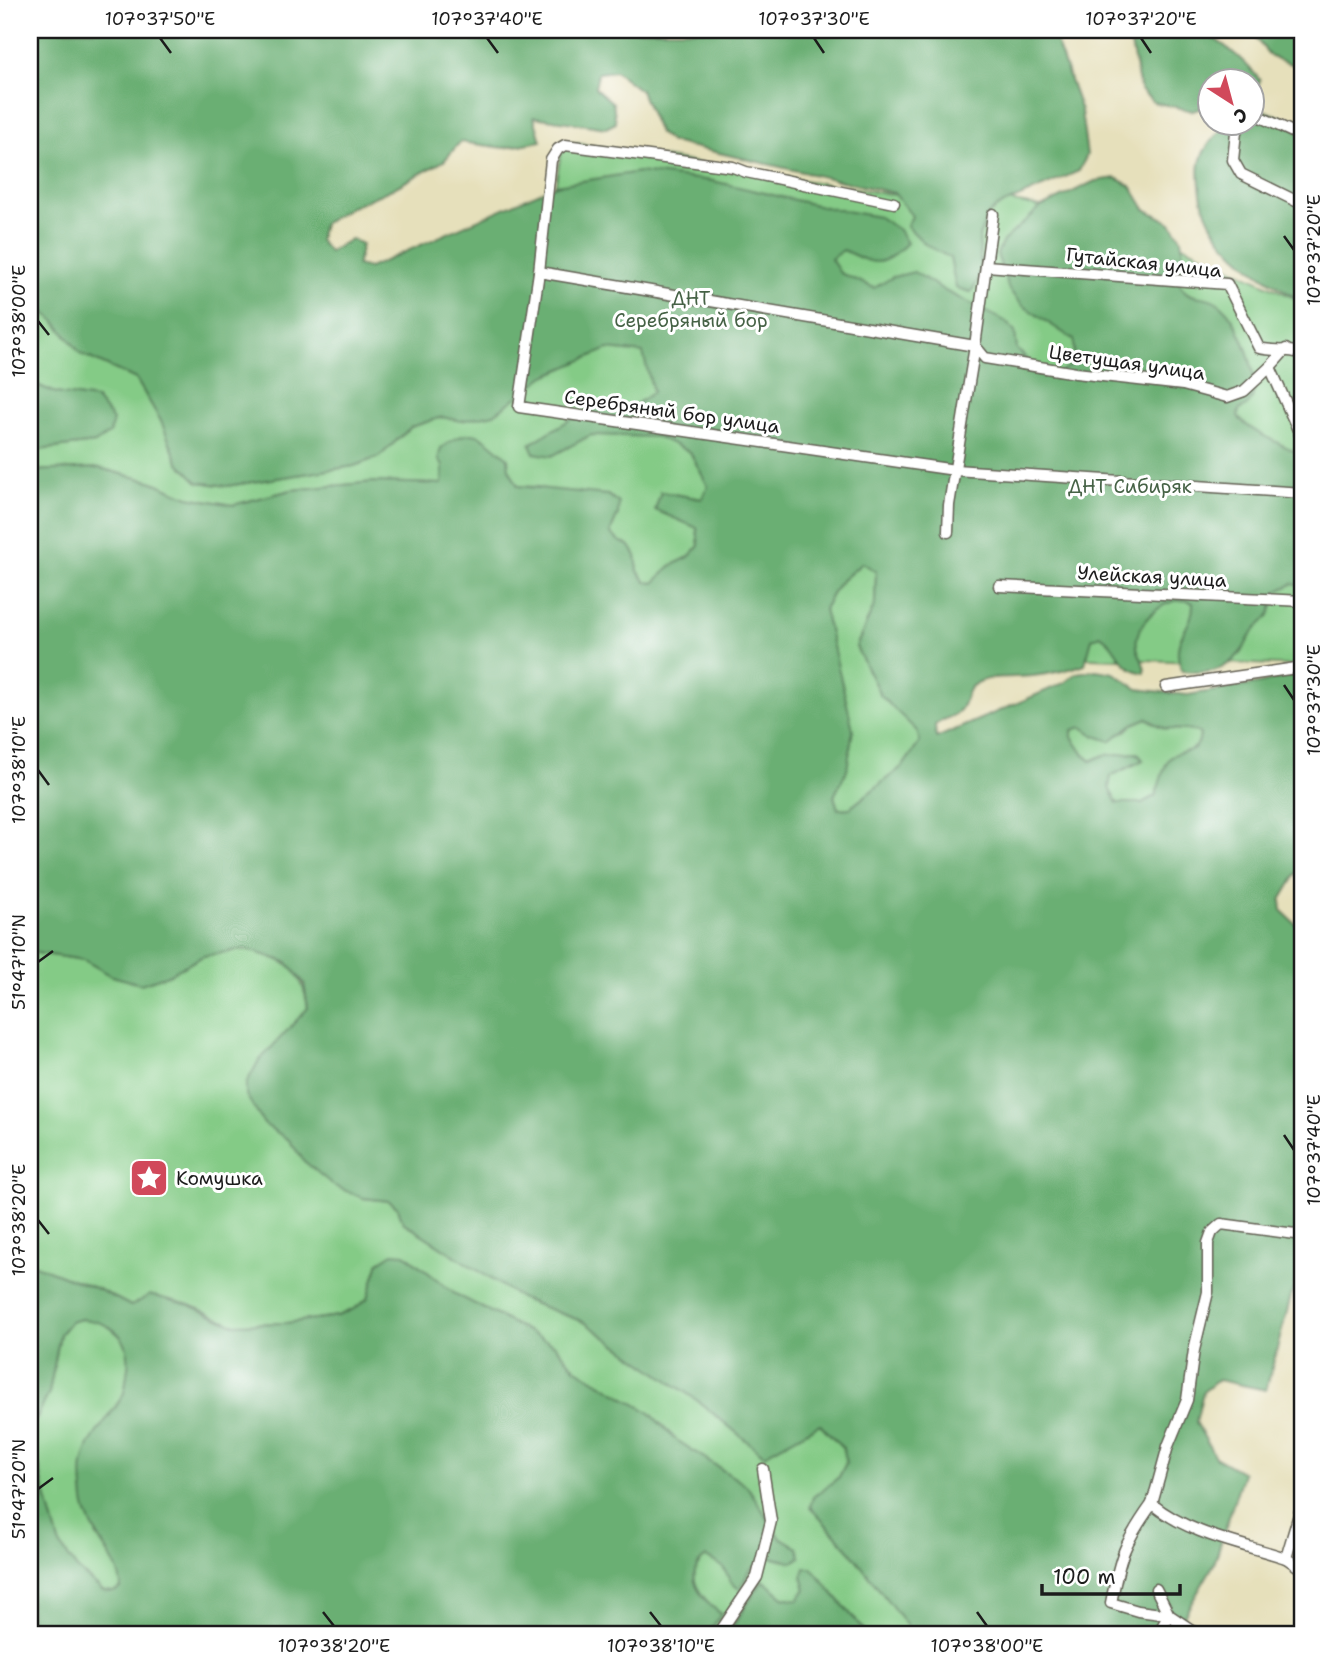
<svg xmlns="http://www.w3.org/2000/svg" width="1333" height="1665" font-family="'Shantell Sans',sans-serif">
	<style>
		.green { fill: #84cb86; stroke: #507451; stroke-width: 2 }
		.forest { fill: #6baf73; stroke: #446648; stroke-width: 2; fill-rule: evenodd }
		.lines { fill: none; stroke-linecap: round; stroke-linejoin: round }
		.street-casing { stroke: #636154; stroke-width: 13 }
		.street { stroke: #fff; stroke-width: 10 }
		.ticks { fill: none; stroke: #1c1c1c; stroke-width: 2.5 }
		.labels { text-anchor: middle; stroke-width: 6; stroke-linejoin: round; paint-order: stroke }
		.street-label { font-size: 19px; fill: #1c1c1c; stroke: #fff }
		.park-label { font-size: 19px; fill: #466246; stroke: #fff }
		.poi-label { font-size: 19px; fill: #1c1c1c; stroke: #fff; text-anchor: start }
		.neatline { fill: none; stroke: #1c1c1c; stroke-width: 2.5 }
		.ticks-label { font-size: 18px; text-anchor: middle; fill: #1c1c1c }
	</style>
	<rect width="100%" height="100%" fill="#fff"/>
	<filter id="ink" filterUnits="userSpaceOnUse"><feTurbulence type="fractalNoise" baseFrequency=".0143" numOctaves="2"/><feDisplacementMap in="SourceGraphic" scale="14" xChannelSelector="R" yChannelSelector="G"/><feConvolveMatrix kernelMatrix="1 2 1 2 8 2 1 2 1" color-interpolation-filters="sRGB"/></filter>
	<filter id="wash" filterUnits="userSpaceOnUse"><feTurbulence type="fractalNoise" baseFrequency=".00686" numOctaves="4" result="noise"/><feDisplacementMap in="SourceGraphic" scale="28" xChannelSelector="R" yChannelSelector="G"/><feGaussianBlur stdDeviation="1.57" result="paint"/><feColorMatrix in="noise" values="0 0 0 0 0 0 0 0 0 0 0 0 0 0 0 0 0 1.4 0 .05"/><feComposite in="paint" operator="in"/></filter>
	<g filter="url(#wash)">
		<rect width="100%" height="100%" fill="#e6e0bb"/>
		<g class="green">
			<path d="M563,141L994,211L996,199L1138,224L1303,302V666L934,652L955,498L693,457L708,486L703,499L661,492L697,528L699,546L689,557L670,566L655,583L646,582L638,571L636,556L630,546L619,541L610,533L618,514L539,487L518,486L509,469L443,466L442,484L374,482L291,490L233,505L188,497L153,482L99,468L30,471V451L95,443L96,399L56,393L30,382V301L54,320L81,354L136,379L161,421L178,462L198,482L227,486L354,466L379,457L411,427L442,417L462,421L519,395Z"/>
			<path d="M862,563L876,571L875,604L856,647L881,696L918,731L920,742L903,766L850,808L838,809L834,796L847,770L837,668L824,609L838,584Z"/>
			<path d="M1147,718C1154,723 1161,728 1170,729C1182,731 1190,726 1200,733C1199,748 1193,751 1179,753L1155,796L1142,803H1117L1108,788L1111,776C1121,769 1135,766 1143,760L1138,753L1104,755L1092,761L1084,755L1071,737L1073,729L1082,726L1095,736L1126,731L1133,724Z"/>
			<path d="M245,949C286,962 300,961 308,1008L289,1029L264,1124L289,1140L304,1161L363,1198L389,1201L398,1208L403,1222L522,1299L584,1322L698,1401L764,1455L820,1424L843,1448L846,1463L839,1477L813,1497L810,1507L850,1551L914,1635H868L812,1568L802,1577L806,1589L798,1600L783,1597L763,1580L727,1635H707L721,1614C703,1599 680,1576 706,1557L723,1567L731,1582L770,1557L784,1561L798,1548L780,1537L747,1486L675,1439L650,1413L575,1368L555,1345L455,1294L405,1254L379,1262L368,1298L354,1309L338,1316L286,1323L232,1324L190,1305L131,1306L100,1290L30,1263V952L84,960L112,976L168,975L203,956Z"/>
			<path d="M81,1319L97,1320L112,1329L123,1339L130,1357L124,1394L93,1439L96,1535L121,1574V1588L114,1592L103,1591L77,1569L59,1543L43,1485L31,1429L49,1393L60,1334L70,1322Z"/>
		</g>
		<g class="forest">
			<path d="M30,30H1052L1081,111L1087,155L1079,171L997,207L988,215L979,236L981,276L971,292L956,288L950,258L925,244L907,226L912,216L894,193L671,142L659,133L641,91L615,71L598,73L595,88L613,103L616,123L606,128L534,117L541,141L504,148L460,142L444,161L392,189L351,207L323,224L319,240L329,252L351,239L362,244L357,265L369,268L556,185L639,172L713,181L829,208L879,217L899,230L907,243C880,269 875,265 843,250L831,259L840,273L874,288L893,277L914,272L947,292L1005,321L1015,332L1017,349L1034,366L1059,373L1074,362V340L1022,305L1009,290L997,254L1003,241L1041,207L1095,181L1116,178L1131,186L1145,209L1171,223L1181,238L1184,263L1176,274C1187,310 1204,286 1225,309C1240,324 1262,380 1251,400C1249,405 1244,408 1239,410L1238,417C1254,435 1282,443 1303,456V586L1292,584L1276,592C1271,619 1269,615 1252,633C1248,639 1246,646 1241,652C1223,673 1208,674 1182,671C1168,637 1194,630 1193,603C1171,591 1132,622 1137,647C1139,657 1145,662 1145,673C1118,670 1119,645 1100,635L1092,639L1085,664C1069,670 1050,674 1033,676C1015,678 995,675 979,682C964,688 968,697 962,707C957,717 943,718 935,725L936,738L1064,683L1077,673L1096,670L1114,673L1138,689L1187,695L1257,684L1303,673V863L1281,900L1282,911L1303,931V1263H1300L1266,1390L1218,1380L1203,1392L1196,1422L1215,1457L1243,1473L1214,1564L1173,1635H914L850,1551L810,1507L813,1497L839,1477L846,1463L843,1448L820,1424L764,1455L698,1401L584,1322L522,1299L403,1222L398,1208L389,1201L363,1198L334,1186L304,1161L289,1140L264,1124L246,1095V1084L258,1062L308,1008L304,983L287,962L245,949L203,956L168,975L141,984L112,976L84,960L30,952V471L99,468L153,482L188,497L233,505L291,490L374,482L442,484L443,466L438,459L441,448C475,423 480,435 508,458L509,469L518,486L608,495L619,503L618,514L610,533L619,541L630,546L636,556L638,571L646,582L654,583L670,566L689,557L699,546L697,528L655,510L661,492L702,499L708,486L690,452L658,437L591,435L552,456L534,453L530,444L594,405H635L653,392L643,353L608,349L545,376L494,414L461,421L442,417L411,427L379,457L354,466L227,486L198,482L178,462L161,421L136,379L81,354L54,320L30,301ZM862,563L876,571L875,604L856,647L881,696L917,731L920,742L903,766L850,808L838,809L834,796L847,770L853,729L824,609L838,584ZM1147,718C1154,723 1161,728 1170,729C1182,731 1190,726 1200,734C1198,759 1181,745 1169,759C1164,765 1159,788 1155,796L1142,803H1117L1109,788L1111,776L1143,760L1137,753L1104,755L1091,761L1084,755L1072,737V730L1082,727L1095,736L1110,741L1133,724Z"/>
			<path d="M1128,30C1148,30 1170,28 1190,30C1214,32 1246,62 1260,80L1256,92L1253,93L1252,80H1210V105L1193,111L1153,102L1140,89Z"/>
			<path d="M1258,30H1303V68L1271,57L1256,39Z"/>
			<path d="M1260,109L1282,117L1298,132L1303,133V302C1258,275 1205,244 1200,186C1199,171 1198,163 1205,150C1218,129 1228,123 1252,122L1253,112Z"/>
			<path d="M30,382L56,393L96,399L113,420L110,433L95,443L30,451Z"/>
			<path d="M393,1253L405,1254L455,1294L555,1345L575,1368L650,1413L675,1439L747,1486L780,1537L798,1548L800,1557L793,1562L770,1557L751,1569L739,1589L731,1582L723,1567L706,1557C680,1576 703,1600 721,1614L707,1635H30V1263L100,1290L131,1306L150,1295L190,1305L232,1324L286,1323L338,1316L354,1309L368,1298L379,1262ZM81,1319C115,1322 134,1340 127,1374C126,1381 126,1389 123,1395C111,1418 87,1437 83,1464C81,1475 83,1490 84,1501C88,1533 121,1559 121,1588L114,1592L103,1591L77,1569L59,1543L43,1485L31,1429L49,1393L60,1334L70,1322Z"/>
			<path d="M805,1568H812L868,1635H727L763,1580L783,1597L798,1600L806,1589L802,1577Z"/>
		</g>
	</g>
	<g filter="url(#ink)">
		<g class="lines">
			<g class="street-casing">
				<g id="street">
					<path d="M1252,113L1303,137"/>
					<path d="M1240,122L1236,132L1233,160L1241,174L1298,202"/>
					<path d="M986,266L1227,284L1259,348C1275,352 1286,348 1303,354"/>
					<path d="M539,272L551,160L558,149L565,145L733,167L746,172L894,203"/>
					<path d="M975,346L539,272L519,407L955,470L1303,493"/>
					<path d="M975,346L985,358L1076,373L1183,385L1227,397L1244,391L1270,367L1286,349"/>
					<path d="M1270,367L1303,441"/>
					<path d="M948,532L949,505L975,346L993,214"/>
					<path d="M999,586L1303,601"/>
					<path d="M1166,687L1303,667"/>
					<path d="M1303,1501L1286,1558L1303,1570"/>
					<path d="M1152,1504C1124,1543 1120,1556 1111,1603L1138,1611L1169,1615L1199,1635"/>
					<path d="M1286,1558C1240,1543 1190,1535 1152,1504L1168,1446L1187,1400L1194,1350L1208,1292V1243L1212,1232L1221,1224L1303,1235"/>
					<path d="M1156,1589L1169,1615"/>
					<path d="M718,1635L757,1577L771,1521L763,1469"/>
					<path d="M1157,1635L1169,1615"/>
				</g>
			</g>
			<use href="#street" class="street"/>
		</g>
	</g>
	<path class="ticks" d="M160,38L171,53M487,38L498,53M814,38L824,53M1141,38L1151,53M1284,236L1294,250M38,321L49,335M1284,685L1294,700M38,770L49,785M38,962L53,951M1284,1135L1294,1150M38,1220L49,1234M38,1489L53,1478M323,1612L334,1626M650,1612L661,1626M977,1612L987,1626"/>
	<defs>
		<g id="sight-square" transform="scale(2.0125)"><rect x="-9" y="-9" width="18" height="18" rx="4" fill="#d1495b" stroke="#fff"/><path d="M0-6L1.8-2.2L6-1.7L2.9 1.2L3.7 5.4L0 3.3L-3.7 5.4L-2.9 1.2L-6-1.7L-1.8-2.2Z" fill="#fff"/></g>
	</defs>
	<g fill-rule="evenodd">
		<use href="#sight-square" x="149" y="1178"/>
	</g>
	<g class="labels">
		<g class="street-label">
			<text transform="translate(1144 262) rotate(6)" y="7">Гутайская улица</text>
			<text transform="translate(1127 362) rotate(8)" y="7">Цветущая улица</text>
			<text transform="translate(672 411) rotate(8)" y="7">Серебряный бор улица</text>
			<text transform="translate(1152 576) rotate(3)" y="7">Улейская улица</text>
		</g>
		<g class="park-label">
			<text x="691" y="305">ДНТ<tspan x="691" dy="22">Серебряный бор</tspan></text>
			<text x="1130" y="493">ДНТ Сибиряк</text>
		</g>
		<g class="poi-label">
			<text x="176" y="1185">Комушка</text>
		</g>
	</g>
	<rect width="1333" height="1665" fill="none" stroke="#fff" stroke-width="77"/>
	<g transform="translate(1231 102) rotate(144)"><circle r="33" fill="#ffffff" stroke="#a4a4a4" stroke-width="2"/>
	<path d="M0-5L12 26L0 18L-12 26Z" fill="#d1495b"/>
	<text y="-10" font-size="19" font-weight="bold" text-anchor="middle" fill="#1c1c1c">С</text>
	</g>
	<path d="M1042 1584v10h138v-10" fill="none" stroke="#1c1c1c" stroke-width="3.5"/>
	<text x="1053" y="1584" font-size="21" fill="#1c1c1c" stroke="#ffffff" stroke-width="5" paint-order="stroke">100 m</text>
	<rect x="38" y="38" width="1256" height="1588" class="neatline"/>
	<g class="ticks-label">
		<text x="160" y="25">107°37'50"E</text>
		<text x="487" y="25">107°37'40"E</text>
		<text x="814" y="25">107°37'30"E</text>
		<text x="1141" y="25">107°37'20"E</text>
		<text transform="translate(1314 250) rotate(-90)" y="6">107°37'20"E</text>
		<text transform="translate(19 321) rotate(-90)" y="6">107°38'00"E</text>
		<text transform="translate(1314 700) rotate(-90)" y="6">107°37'30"E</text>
		<text transform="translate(19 770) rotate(-90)" y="6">107°38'10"E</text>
		<text transform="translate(19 962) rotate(-90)" y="6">51°47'10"N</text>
		<text transform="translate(1314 1150) rotate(-90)" y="6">107°37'40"E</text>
		<text transform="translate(19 1220) rotate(-90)" y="6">107°38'20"E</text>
		<text transform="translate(19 1489) rotate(-90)" y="6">51°47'20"N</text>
		<text x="334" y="1652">107°38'20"E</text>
		<text x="661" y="1652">107°38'10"E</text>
		<text x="987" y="1652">107°38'00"E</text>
	</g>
</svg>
